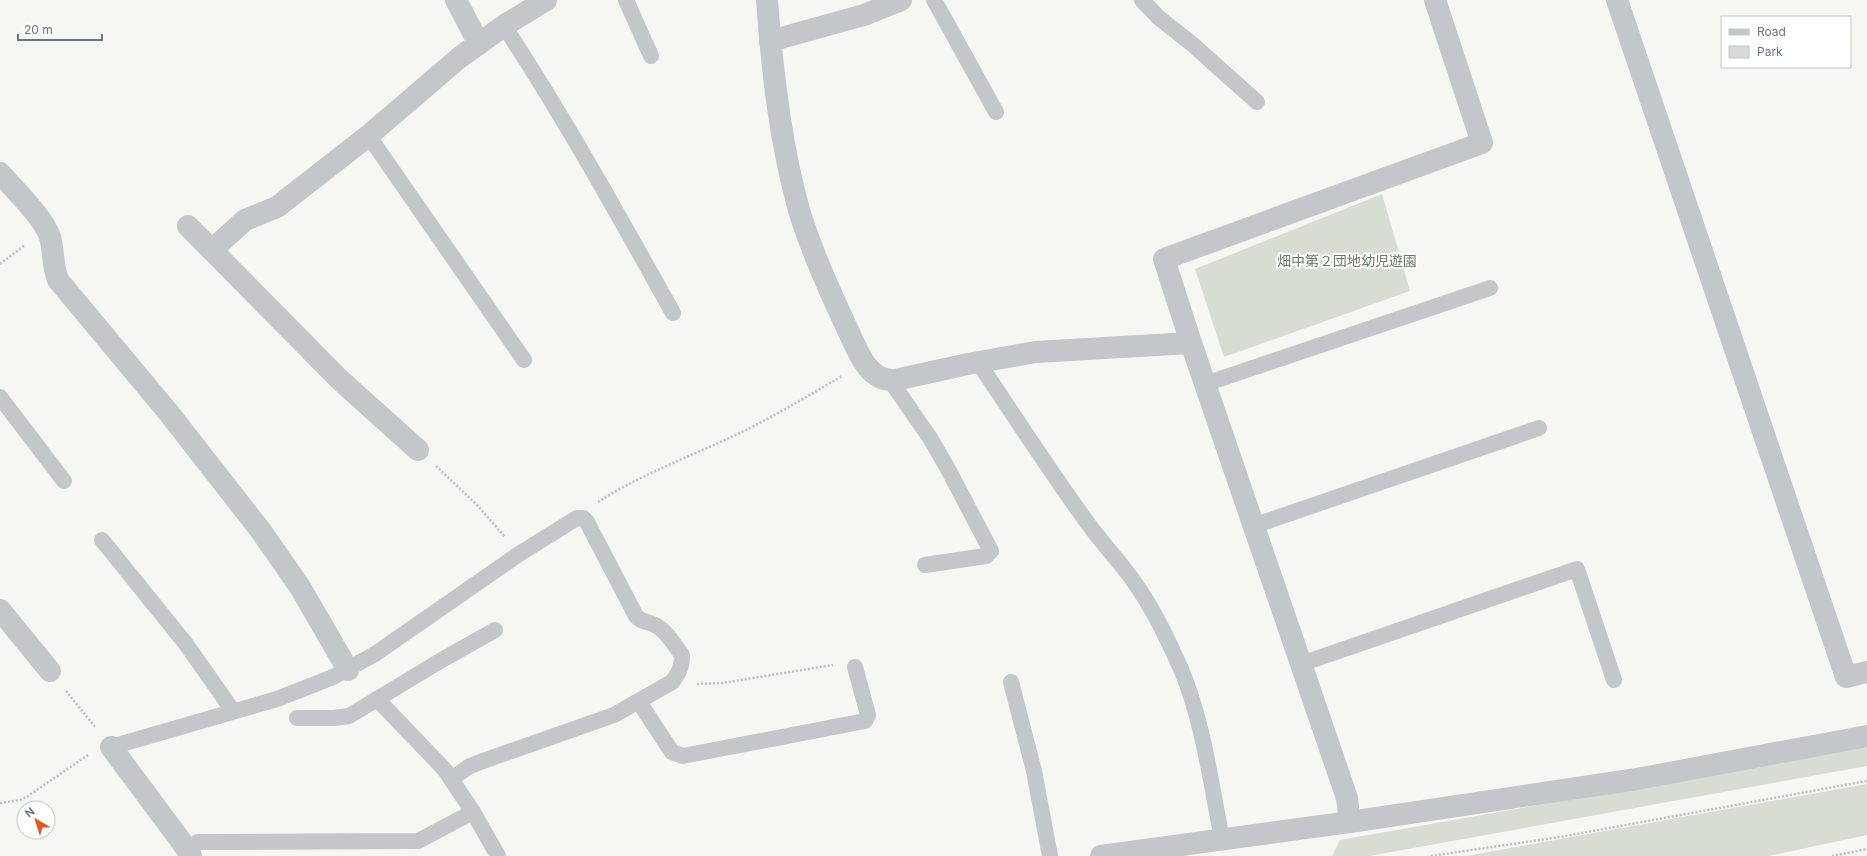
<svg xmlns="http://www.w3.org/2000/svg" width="1867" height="856" font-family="Inter,'Noto Sans JP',sans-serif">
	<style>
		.green { fill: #d7ddd3 }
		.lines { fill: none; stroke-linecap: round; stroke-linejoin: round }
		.path { stroke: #bdbfc1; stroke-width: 2.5; stroke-dasharray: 2 2; stroke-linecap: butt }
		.service { stroke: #c3c7ca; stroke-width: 16 }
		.minor { stroke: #c3c7ca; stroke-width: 22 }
		.tertiary { stroke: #c3c7ca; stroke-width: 22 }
		.labels { text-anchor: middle; stroke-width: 4; stroke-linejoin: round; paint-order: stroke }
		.park-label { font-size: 14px; fill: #677b63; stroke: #fff }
	</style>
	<rect width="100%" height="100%" fill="#f6f6f2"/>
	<g class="green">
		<path d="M1382,194L1410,291L1224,357L1195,269Z"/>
		<path d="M1867,747V766L1369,856H1332L1340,840Z"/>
		<path d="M1867,784V835L1768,856H1466Z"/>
	</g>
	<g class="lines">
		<g class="path">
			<path d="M0,264L25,245"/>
			<path d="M436,466L477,505L505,537"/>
			<path d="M598,502C638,476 684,459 727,439C767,421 804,398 842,376"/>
			<path d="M697,684L722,683L833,665"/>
			<path d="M66,691L96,728"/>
			<path d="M0,803L20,800L28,796L88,755"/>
			<path d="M1431,856L1560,837L1867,781"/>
			<path d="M1832,856L1867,849"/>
		</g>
		<g class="service">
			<path d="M626,0L651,56"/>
			<path d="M934,0L996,112"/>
			<path d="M1142,0L1158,17L1192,44L1257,102"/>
			<path d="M504,26C565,119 619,216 673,313"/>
			<path d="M368,135L524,360"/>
			<path d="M978,362C1016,418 1052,475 1092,529C1105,546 1120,562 1132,579C1152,606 1167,638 1181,669C1203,721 1211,784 1222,839"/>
			<path d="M890,380L930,438L948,469L991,551L986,556L925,565"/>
			<path d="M1205,384L1490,288"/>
			<path d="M0,397L64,481"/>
			<path d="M1253,526L1539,428"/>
			<path d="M102,540L186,644L233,711"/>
			<path d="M1301,664L1577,569L1614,680"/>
			<path d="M1011,682L1034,771L1050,856"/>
			<path d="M377,699L445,770L473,812L498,856"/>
			<path d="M639,702L672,752L683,756L865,721L868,715L855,667"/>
			<path d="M297,718H334L349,716L440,661L495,630"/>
			<path d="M111,747L277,699L333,677L375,654L519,554L577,518H583L587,522L636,616C642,623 648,621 655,625C666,630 675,646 682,655C682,667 679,673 672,682L614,715L483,761L470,766L451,779"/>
			<path d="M198,842L418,841L473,812"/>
		</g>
		<g class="minor">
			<path d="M456,0L479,44"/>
			<path d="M767,0C772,70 780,142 799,210C811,250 829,290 847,328C857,349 867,382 895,380L968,364L1036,352L1191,343"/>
			<path d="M1617,0L1846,677L1867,672"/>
			<path d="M770,41L864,15L901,0"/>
			<path d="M0,173C14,189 44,218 50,237C54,251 52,264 58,280L168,412L261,531L300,587L348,670"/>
			<path d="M188,226L339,379L418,450"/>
			<path d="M212,250L245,220L277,207L368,136L459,58L505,25L546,0"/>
			<path d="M0,610L50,671"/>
			<path d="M111,747L181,841L191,856"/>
			<path d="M1350,822L1347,798L1191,343L1164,259L1482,143L1435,0"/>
		</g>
		<path class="tertiary" d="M1101,856L1350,822L1637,779L1867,736"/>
	</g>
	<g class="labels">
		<g class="park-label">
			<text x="1347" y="266">畑中第２団地幼児遊園</text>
		</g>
	</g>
	<rect x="1721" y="16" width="130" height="52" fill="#ffffff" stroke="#c1c8ce"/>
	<rect x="1729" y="29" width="20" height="6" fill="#c3c7ca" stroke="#c1c8ce"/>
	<text x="1757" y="36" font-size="12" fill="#647584">Road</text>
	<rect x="1729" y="46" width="20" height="12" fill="#d7ddd3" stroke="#c1c8ce"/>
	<text x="1757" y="56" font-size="12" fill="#647584">Park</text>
	<g transform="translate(36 820) rotate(321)"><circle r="19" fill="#ffffff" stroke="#c1c8ce"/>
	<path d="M0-3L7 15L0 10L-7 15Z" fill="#e85520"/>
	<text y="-6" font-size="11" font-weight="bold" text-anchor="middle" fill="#647584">N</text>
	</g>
	<path d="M18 34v6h84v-6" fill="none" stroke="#647584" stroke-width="2"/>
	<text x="24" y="34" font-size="12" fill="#647584" stroke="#ffffff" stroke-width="3" paint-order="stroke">20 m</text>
</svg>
